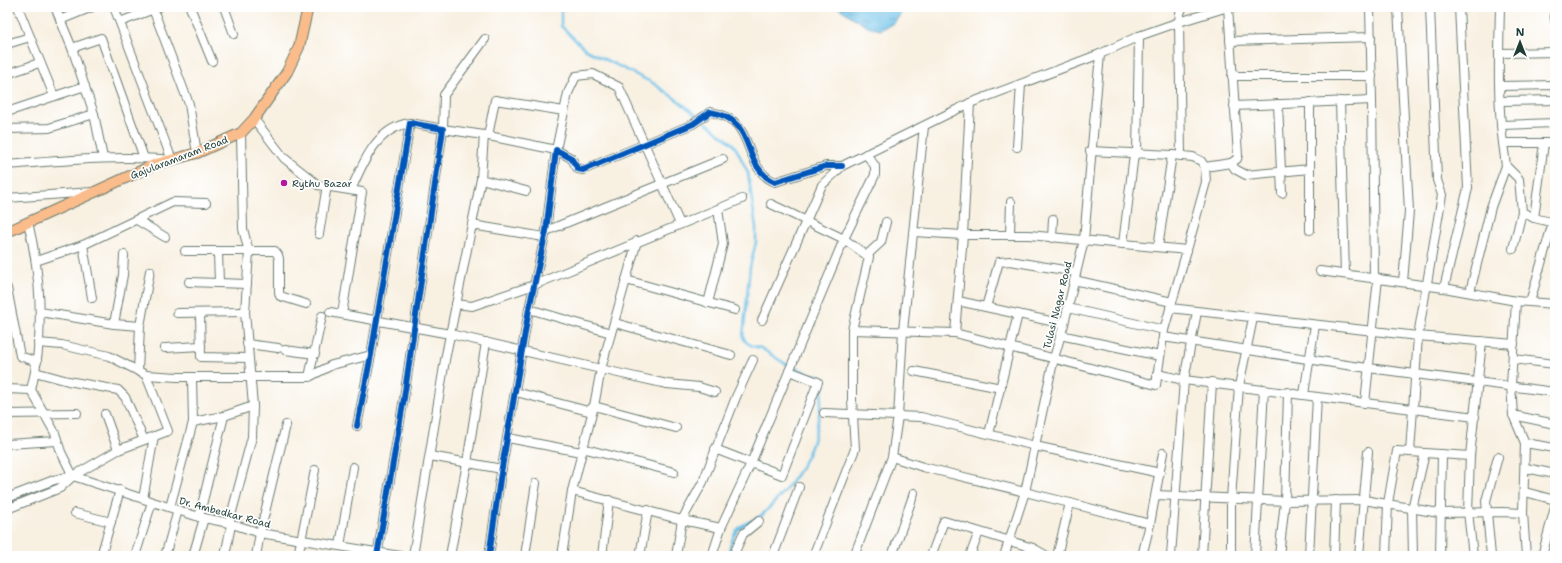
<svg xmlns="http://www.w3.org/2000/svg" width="1562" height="563" font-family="'Shantell Sans',sans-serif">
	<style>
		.water { fill: url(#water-ripples); stroke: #457e8e }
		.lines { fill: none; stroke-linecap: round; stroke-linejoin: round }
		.stream { stroke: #6bc0e8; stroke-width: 2.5 }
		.minor-casing { stroke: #6b7c71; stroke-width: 10 }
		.major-casing { stroke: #6b7c71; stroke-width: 12 }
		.minor { stroke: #fff; stroke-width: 8 }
		.major { stroke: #f9bc8a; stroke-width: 10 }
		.cycleway-casing { stroke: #fff; stroke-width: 8 }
		.cycleway { stroke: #0057b8; stroke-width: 6 }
		.poi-dot { fill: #b5179e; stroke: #fff; stroke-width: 1.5 }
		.labels { text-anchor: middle; stroke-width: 3.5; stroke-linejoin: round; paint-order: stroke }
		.street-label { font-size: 10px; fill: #1f3d34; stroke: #fff }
		.poi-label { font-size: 10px; fill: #1f3d34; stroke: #fff; text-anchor: start }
	</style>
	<defs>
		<pattern id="water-ripples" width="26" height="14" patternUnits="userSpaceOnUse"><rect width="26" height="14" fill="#6bc0e8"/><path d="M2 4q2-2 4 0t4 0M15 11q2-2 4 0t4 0" fill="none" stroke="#579dbd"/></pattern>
	</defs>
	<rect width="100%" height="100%" fill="#fff"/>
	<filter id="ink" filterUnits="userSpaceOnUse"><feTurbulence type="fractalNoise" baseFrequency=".025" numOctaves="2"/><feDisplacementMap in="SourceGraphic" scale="8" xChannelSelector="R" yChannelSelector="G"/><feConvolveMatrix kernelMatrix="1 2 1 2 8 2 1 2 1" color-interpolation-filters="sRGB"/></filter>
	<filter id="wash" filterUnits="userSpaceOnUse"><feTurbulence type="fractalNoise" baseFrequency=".012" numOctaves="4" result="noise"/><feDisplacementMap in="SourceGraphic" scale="16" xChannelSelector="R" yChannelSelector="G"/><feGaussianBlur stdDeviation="0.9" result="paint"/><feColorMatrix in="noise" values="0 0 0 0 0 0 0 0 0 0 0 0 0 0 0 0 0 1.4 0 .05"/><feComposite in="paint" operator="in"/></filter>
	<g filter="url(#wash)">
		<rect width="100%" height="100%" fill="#f8f0e1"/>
		<path class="water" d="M837,7H906L894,23L880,30L866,26Z"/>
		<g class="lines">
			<path class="stream" d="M561,7V26L586,50L653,83L680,102L733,144L738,152L748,173L756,228V242L750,267L743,337L746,342L752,346L761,348L784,363L809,374L817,375L823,379C819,441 808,470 763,514C759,518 752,520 747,523C733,529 731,543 728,556"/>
		</g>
	</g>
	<g filter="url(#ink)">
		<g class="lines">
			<g class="minor-casing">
				<g id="minor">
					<path d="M18,7L54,96"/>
					<path d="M55,7L72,48L94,114L103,158"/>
					<path d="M190,7L212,61"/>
					<path d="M224,7L234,34"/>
					<path d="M1370,7L1372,100"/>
					<path d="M1398,7L1409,211L1403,282"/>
					<path d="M1500,7C1499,52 1497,98 1503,143"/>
					<path d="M1554,7L1555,20"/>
					<path d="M153,9L189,104L197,153"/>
					<path d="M60,20L92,7"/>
					<path d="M120,22L159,7"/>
					<path d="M485,39L444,95L443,129L484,135L556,150L568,93L576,76L593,74L619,87L680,224"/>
					<path d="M1230,41L1371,37"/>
					<path d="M7,44L30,37"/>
					<path d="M72,48L101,38L144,158"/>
					<path d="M1499,53L1555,52"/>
					<path d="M7,74L39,63"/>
					<path d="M1232,76H1372"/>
					<path d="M1500,86L1555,85"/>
					<path d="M1340,101L1345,274"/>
					<path d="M1500,101L1555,100"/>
					<path d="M1310,102V230"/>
					<path d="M1278,104L1282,193"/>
					<path d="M1234,106L1372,100L1374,278"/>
					<path d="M7,112L85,86"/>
					<path d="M254,119L284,158L318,185L362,192L342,314"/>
					<path d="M1501,125L1555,123"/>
					<path d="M7,129L49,128L94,114"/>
					<path d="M484,135L481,179L526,191"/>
					<path d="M488,136L495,100L564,111"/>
					<path d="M1017,147L1021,84"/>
					<path d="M1090,151L1172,155L1193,157L1201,161L1205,167L1206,182L1187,250"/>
					<path d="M1137,154L1139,36"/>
					<path d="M1181,156L1179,22L1180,13L1183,7"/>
					<path d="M1231,163L1235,169L1246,175L1310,169"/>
					<path d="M7,165C62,161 117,155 172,160L114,7"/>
					<path d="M1506,166L1503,143H1544"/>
					<path d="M1205,167L1231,163L1237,159L1238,155L1228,7"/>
					<path d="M351,190C363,163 376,128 410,123"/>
					<path d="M7,198L92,192"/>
					<path d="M1534,218L1544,143H1555"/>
					<path d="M137,220L165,237"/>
					<path d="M28,222C41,277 45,335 31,390"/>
					<path d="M472,225L544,237"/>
					<path d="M546,231L723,159"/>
					<path d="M914,232L963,235L970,103"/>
					<path d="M319,234L327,185"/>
					<path d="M1010,234L1011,202"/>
					<path d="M1052,238L1053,219"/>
					<path d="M1123,244L1134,154"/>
					<path d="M83,245L92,298"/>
					<path d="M1158,247L1172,155"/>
					<path d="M1513,249L1522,212"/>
					<path d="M185,251H275L278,255L279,259V292L280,296L306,304"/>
					<path d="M218,252L219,283"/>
					<path d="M867,255L881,242L886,222"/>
					<path d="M36,261L83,245L173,202L206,203"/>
					<path d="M1320,271L1444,288L1516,301L1555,304"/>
					<path d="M626,280L735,310"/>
					<path d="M1074,280L1172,302"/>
					<path d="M189,282L247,284"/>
					<path d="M7,288L20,356L37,362"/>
					<path d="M1444,288L1468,188L1459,7"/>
					<path d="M1470,292L1491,207L1506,166L1519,179L1522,212L1534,218L1555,223"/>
					<path d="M958,301L1064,324"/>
					<path d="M1516,301L1511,385L1513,415L1525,443L1523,513L1526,556"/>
					<path d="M1530,302L1553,222"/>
					<path d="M708,303L723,244L718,209"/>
					<path d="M456,304L472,306L534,285L742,199"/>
					<path d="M986,307L999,262L1010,261L1076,272"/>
					<path d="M1170,308L1418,336L1514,344"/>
					<path d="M529,309L611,333"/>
					<path d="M40,312L114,324L140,326"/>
					<path d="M330,312L450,334L631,376L667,384L699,387L715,392"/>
					<path d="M177,313L245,312"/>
					<path d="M200,313L201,357L248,358"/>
					<path d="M762,320L822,185L842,166L970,103L1100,54L1139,36L1179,22L1228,7H1248"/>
					<path d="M615,323L731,355"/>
					<path d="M114,324L123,275L124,255"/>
					<path d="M852,330L955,333L1156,385L1164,330L1068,308"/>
					<path d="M955,333L963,235H1029L1187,250L1164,330"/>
					<path d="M1060,335L1160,356"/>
					<path d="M1163,337L1353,366L1555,392"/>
					<path d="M38,343L62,345L109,356L146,375L177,377H309L332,365L371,355"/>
					<path d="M247,344L278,348"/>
					<path d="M165,348L201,346"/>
					<path d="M285,350L315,354"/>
					<path d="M1513,359L1555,364"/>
					<path d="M138,371L140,326L150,271"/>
					<path d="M914,371L1001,388"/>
					<path d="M35,372L68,381L118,390L125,397L144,440"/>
					<path d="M1157,374L1184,380L1475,417"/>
					<path d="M309,377L322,316"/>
					<path d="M7,389L31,390"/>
					<path d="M31,390L55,433L61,452L73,476"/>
					<path d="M516,392L588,411L594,406L676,428"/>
					<path d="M1304,394L1315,325"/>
					<path d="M1365,403L1378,278"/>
					<path d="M824,413L921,417L1035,446L1160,473"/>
					<path d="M7,414L77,413"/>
					<path d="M105,414L118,450"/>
					<path d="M1513,415L1555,424"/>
					<path d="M193,422L224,416L253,406"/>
					<path d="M357,426L371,355L410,123L443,129L404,398L377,556"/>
					<path d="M989,434L1018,314"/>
					<path d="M508,438L581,452L586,449L674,472"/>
					<path d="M1525,443L1555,448"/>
					<path d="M7,444L57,441"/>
					<path d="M715,449L782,475L818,382L789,371"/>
					<path d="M1410,452L1470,456"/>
					<path d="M430,456L502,469"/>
					<path d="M892,457L923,467L1070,503L1150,524"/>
					<path d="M1526,468L1555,474"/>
					<path d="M73,476L199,517L229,523L260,533L400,556"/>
					<path d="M572,491L682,520L721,528"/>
					<path d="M1525,492L1555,500"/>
					<path d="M1156,495L1285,501L1364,500L1439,513L1502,512L1523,513"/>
					<path d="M7,498L54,480L72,476"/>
					<path d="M143,499L154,436"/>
					<path d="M170,507L193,422L192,377"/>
					<path d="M7,509L60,488L73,476L118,450L168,431L146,375"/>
					<path d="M75,513L111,522"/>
					<path d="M199,517L224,416"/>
					<path d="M229,523L252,437L253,406L245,312L249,252L243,229L241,133"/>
					<path d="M340,546L353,467"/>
					<path d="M101,556L120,490"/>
					<path d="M135,556L152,502"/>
					<path d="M165,556L178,510"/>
					<path d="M193,556L204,518"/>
					<path d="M225,556L231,525"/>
					<path d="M256,556L260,533L286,425"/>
					<path d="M298,556L315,470"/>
					<path d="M413,556L445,360L481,179"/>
					<path d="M450,556L467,463L486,342"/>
					<path d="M489,556L500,479L529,309L546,231L556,150L571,158L578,169L583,170L693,124L710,112C759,119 739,166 775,182L826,166H842"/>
					<path d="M525,556L536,483"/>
					<path d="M562,556L572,491L594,406L601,369L637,241"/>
					<path d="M602,556L609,500"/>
					<path d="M640,556L648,510"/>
					<path d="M676,556L682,520L703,482L736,397L753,360"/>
					<path d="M712,556L721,528L751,463L844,239L771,204"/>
					<path d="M733,556L743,534L759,521"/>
					<path d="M773,556L799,487"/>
					<path d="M813,556L855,449L852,400V330L869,257L844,239L875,175V166L866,154"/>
					<path d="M854,556L892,457L898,416L903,331L924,126"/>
					<path d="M892,556L914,493"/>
					<path d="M931,556L944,521L1033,548L1047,556"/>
					<path d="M970,556L979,532"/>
					<path d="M1004,556L1025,492L1054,358L1064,324L1084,240L1100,54"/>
					<path d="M1057,556L1070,503"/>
					<path d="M1142,556L1150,524L1163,453"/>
					<path d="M1171,556L1184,380L1197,312"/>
					<path d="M1202,556L1212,382"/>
					<path d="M1231,556V499L1239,386L1253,318"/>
					<path d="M1255,556L1264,389"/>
					<path d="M1279,556L1285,501L1288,392"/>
					<path d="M1309,556L1317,397"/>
					<path d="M1334,556L1336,500"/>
					<path d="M1359,556L1368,452"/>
					<path d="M1386,556L1388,503L1397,451L1410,452L1418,336L1442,195L1437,180L1430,7"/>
					<path d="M1413,556L1412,509L1425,453"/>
					<path d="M1440,556L1442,454"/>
					<path d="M1473,556L1468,512L1470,456L1482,341"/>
					<path d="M1491,556L1486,501L1498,457"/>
					<path d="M1542,556L1555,507"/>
				</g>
			</g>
			<g class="major-casing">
				<path id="major" d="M7,232L156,164L197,153L241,133L254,119L287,72L299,47L308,7"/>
			</g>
			<use href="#minor" class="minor"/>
			<use href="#major" class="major"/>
			<g class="cycleway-casing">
				<g id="cycleway">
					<path d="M357,426L371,355L410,123L443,129L404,398L377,556"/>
					<path d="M489,556L500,479L529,309L546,231L556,150L571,158L578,169L583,170L693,124L710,112C759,119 739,166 775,182L826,166H842"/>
				</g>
			</g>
			<use href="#cycleway" class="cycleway"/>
		</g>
	</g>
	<circle class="poi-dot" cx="284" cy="183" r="4"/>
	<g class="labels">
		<g class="street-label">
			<text transform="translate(179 157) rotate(-21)" y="4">Gajularamaram Road</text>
			<text transform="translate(1057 305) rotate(-76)" y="4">Tulasi Nagar Road</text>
			<text transform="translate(225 512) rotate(15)" y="4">Dr. Ambedkar Road</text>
		</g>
		<g class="poi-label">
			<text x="292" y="187">Rythu Bazar</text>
		</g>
	</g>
	<rect width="1562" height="563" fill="none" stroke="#fff" stroke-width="24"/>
	<g transform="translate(1520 42)" stroke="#ffffff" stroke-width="3" paint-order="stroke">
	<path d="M0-3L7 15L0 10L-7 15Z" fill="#1f3d34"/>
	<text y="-6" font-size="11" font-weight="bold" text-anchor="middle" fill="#1f3d34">N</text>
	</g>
</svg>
